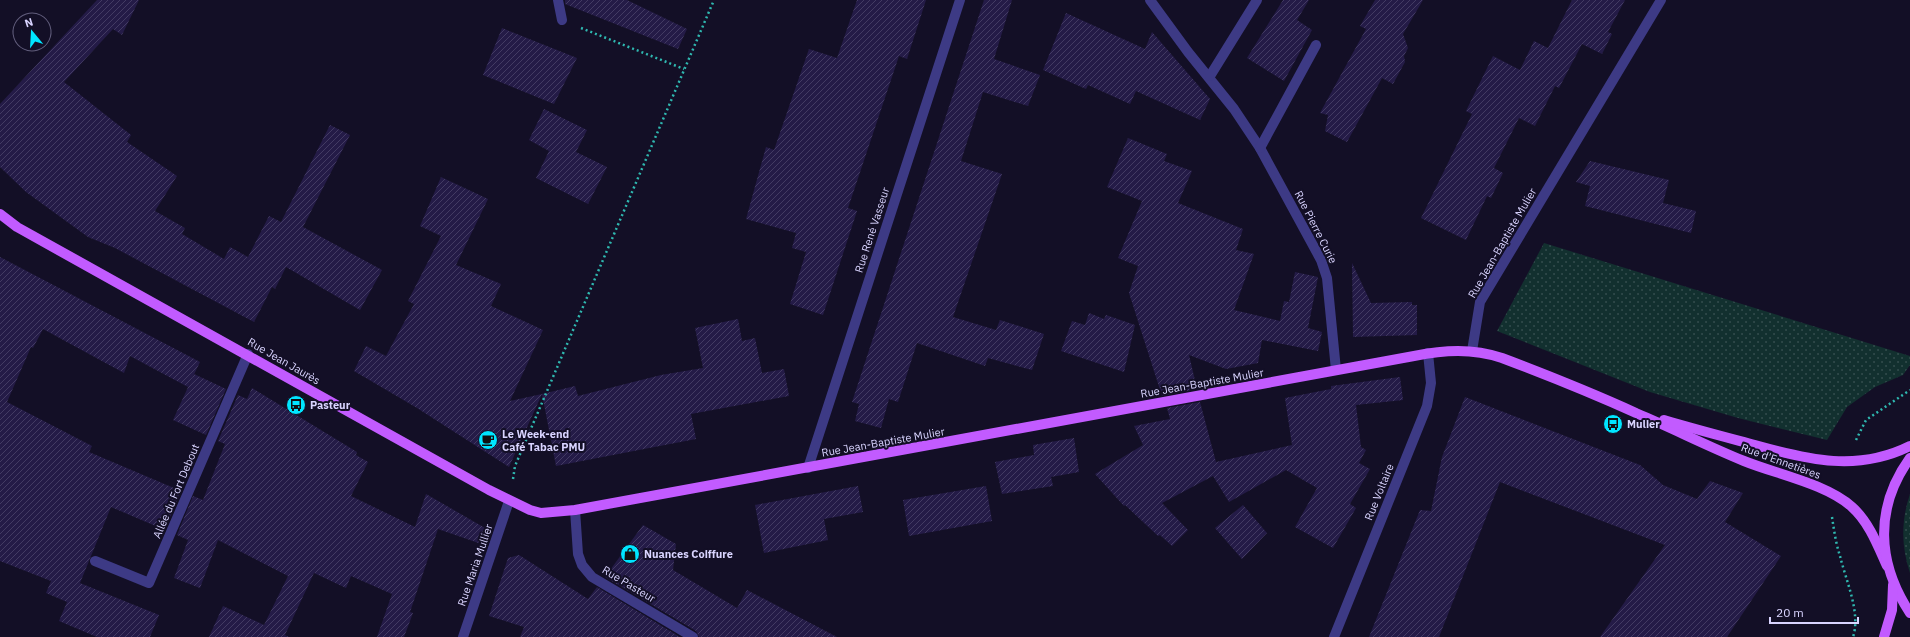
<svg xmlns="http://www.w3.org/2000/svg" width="1910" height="637" font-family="'IBM Plex Sans',sans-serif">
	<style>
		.grass { fill: url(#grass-dots) }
		.building { fill: url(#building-hatch) }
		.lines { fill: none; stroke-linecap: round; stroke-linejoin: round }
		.path { stroke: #2fb8b0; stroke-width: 2.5; stroke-dasharray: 2 3; stroke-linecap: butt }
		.minor { stroke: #3d3a85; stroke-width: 10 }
		.major { stroke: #c25bff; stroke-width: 10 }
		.labels { text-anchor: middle; stroke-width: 4; stroke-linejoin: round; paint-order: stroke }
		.street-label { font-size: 11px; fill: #d9d4ff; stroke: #130f26 }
		.poi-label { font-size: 11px; font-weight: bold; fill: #d9d4ff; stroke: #130f26; text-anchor: start }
	</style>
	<defs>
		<pattern id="grass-dots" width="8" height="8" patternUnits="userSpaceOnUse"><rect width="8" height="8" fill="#12302f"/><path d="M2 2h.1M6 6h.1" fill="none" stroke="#344d4e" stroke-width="1.8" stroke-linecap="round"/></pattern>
		<pattern id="building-hatch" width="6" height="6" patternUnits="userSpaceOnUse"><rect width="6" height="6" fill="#241b47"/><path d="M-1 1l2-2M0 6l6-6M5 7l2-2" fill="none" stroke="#433b63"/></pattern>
	</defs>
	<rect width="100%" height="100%" fill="#130f26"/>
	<g class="grass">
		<path d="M1544,243L1910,356V365L1903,375L1875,387L1847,407L1827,440L1738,418L1650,392L1497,331Z"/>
		<path d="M1910,494V573C1901,546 1901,521 1910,494Z"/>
	</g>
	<g class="building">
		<path d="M97,0H139L122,35L113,29L64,82L131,135L127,142L177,176L155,211L185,228L182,234L224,259L230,247L248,257L269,216L281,222L330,125L350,135L303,227L382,270L360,310L286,267L275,289L272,287L254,322L115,248L88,237L26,192L0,167V104Z"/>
		<path d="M565,0H627L687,29L678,49L565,4Z"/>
		<path d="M857,0H926L907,59L899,56L848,208L857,211L823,315L790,304L806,252L792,248L796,233L746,219L766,147L774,150L809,49L837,58Z"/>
		<path d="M984,0H1012L994,59L1040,75L1028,106L983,92L961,161L1002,174L953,317L996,330L1000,320L1044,334L1032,370L988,358L985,366L917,343L898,402L889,399L881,428L855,421L859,404L852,402Z"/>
		<path d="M1283,0H1309L1297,20L1312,30L1284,81L1247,58Z"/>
		<path d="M1375,0H1423L1403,34L1408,48L1404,56L1405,62L1393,84L1382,78L1347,142L1325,131L1328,115L1320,113L1366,29L1360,26Z"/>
		<path d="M1572,0H1625L1608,32L1612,34L1602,54L1582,44L1559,88L1555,86L1535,126L1519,118L1494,168L1503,173L1491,198L1487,196L1466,240L1421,218L1472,114L1466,111L1493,56L1520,70L1534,41L1548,48Z"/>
		<path d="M1066,13L1145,49L1152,32L1210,99L1200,120L1136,91L1130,104L1088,85L1086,89L1043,70Z"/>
		<path d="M502,28L577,58L554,104L483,75Z"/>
		<path d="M544,109L587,130L576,152L607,167L588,204L536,178L549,151L529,140Z"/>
		<path d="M1128,138L1167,154L1164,161L1192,171L1178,203L1243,229L1236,250L1254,254L1234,310L1280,321L1284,301L1289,302L1295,272L1318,277L1308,328L1322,332L1318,351L1262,340L1258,363L1226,369L1189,355L1197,389L1162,396L1129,293L1138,266L1118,258L1142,201L1107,187Z"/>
		<path d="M1590,161L1669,180L1663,203L1696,211L1691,233L1585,206L1590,186L1576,182Z"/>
		<path d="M441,177L488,199L456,265L501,284L491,306L543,330L510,401L542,394L509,467L417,408L354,371L366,346L386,356L414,304L408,301L441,236L420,226Z"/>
		<path d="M0,257L200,362L188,387L130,356L124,373L43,329L33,348L31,347L7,402L92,446L89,452L181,491L165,530L111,507L80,583L159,615L150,637H97L59,621L67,602L46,593L51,581L0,561Z"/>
		<path d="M1352,263L1371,303L1412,302V305H1417V335L1353,337Z"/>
		<path d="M1089,313L1104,319L1106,315L1135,325L1124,372L1061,351L1072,321L1085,325Z"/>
		<path d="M738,319L742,341L755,338L762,373L784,369L789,396L691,414L696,439L556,466L542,394L575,386L578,396L661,375L703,368L695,328Z"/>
		<path d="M194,374L226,389L206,435L173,420Z"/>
		<path d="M1400,377L1403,400L1356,405L1361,447L1366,450L1359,463L1370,469L1350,504L1356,508L1333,548L1295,527L1317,488L1286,470L1229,502L1213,476L1162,503L1188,530L1172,546L1160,535L1158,536L1125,505L1124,506L1095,474L1143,445L1134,426L1170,419L1167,408L1200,402L1216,462L1292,445L1285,398L1331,389V386Z"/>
		<path d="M252,388L357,452L356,455L368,462L351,496L415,527L426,494L492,532L487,546L438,529L410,612L413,613L404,637H377L392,594L351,576L346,588L314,573L285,635L289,637H209L223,606L264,625L288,576L218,540L200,588L174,578L188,540L177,535L193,496L203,500L225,444L218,441L238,395L247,399Z"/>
		<path d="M1465,397L1640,465L1663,485L1697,499L1710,481L1743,493L1725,522L1781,556L1727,637H1600L1665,545L1500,482L1439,637H1369L1420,510L1431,511L1442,457Z"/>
		<path d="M1074,438L1079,472L1051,477L1053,486L1002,494L995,462L1034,455L1033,445Z"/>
		<path d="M858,486L863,512L824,519L828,540L764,553L755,505Z"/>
		<path d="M986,486L992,521L909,536L903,500Z"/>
		<path d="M1243,505L1267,533L1242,559L1215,528Z"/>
		<path d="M643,525L676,544L673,570L737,608L747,590L837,637H699L696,631L605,577Z"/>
		<path d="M519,555L588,599L597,587L680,637H520L524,627L489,616L508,558Z"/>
	</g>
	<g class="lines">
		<g class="path">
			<path d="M581,28L684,69"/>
			<path d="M1856,440L1866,420L1910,390"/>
			<path d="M513,479L515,466L714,0"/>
			<path d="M1832,517C1834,530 1836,544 1840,556C1846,581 1861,613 1853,637"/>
		</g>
		<g class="minor">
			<path d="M558,0L562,20"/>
			<path d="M1150,0L1188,52L1234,109L1260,148L1321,260L1327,278L1336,370"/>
			<path d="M1210,76L1257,0"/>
			<path d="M1260,148L1316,45"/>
			<path d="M1472,351L1480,302L1661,0"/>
			<path d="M808,468L960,0"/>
			<path d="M575,510L578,554L582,565L592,577L693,637"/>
			<path d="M95,561L149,583L248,354"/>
			<path d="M463,637L509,501"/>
			<path d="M1334,637L1427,406L1431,383L1428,353"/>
		</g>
		<g class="major">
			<path d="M0,214L17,227L489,490L530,510L541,513L575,510L1414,356C1444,350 1472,348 1502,358C1547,375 1592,393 1636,413C1672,428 1707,446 1744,461C1776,474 1827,484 1852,507C1869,522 1878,546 1887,566"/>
			<path d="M1664,420C1694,429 1725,437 1755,445C1809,460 1858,472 1910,446"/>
			<path d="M1910,458C1874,508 1877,563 1910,613"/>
			<path d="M1884,637L1892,610L1893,585"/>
		</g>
	</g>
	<defs>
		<g id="bus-disc" transform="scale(1)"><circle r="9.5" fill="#00e5ff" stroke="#130f26"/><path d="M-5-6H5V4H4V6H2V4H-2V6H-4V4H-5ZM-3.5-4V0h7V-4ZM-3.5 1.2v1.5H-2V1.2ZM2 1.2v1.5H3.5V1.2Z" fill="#111"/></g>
		<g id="cafe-disc" transform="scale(1)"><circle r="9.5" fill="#00e5ff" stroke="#130f26"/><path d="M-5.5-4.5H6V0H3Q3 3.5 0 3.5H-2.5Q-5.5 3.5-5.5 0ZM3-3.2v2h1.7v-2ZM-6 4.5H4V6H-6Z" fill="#111"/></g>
		<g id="shop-disc" transform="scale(1)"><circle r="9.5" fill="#00e5ff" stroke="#130f26"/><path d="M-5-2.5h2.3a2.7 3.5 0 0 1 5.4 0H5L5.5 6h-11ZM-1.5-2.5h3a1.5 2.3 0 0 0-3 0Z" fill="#111"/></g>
	</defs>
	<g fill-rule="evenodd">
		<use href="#bus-disc" x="296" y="405"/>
		<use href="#bus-disc" x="1613" y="424"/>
		<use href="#cafe-disc" x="488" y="440"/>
		<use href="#shop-disc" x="630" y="554"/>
	</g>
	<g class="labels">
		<g class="street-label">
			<text transform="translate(1316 227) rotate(63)" y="4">Rue Pierre Curie</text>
			<text transform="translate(872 230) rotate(-72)" y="4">Rue René Vasseur</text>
			<text transform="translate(1502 243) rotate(-60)" y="4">Rue Jean-Baptiste Mulier</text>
			<text transform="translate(284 361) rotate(30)" y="4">Rue Jean Jaurès</text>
			<text transform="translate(1202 383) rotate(-10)" y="4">Rue Jean-Baptiste Mulier</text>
			<text transform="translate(883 442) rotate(-10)" y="4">Rue Jean-Baptiste Mulier</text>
			<text transform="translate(1781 461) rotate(20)" y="4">Rue d'Ennetières</text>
			<text transform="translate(176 491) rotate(-67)" y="4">Allée du Fort Debout</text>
			<text transform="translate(1379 492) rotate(-68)" y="4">Rue Voltaire</text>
			<text transform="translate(475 565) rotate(-71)" y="4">Rue Maria Mullier</text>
			<text transform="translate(629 584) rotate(31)" y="4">Rue Pasteur</text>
		</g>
		<g class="poi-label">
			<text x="310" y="409">Pasteur</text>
			<text x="1627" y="428">Mulier</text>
			<text x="502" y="438">Le Week-end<tspan x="502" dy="13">Café Tabac PMU</tspan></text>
			<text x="644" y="558">Nuances Coiffure</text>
		</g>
	</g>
	<g transform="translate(32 32) rotate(342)"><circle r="19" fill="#130f26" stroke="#625e7d"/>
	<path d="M0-3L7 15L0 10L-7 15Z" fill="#00e5ff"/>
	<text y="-6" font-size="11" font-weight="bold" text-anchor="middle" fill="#d9d4ff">N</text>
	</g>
	<path d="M1770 617v6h88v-6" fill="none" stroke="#d9d4ff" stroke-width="2"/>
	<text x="1776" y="617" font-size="12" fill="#d9d4ff" stroke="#130f26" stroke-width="3" paint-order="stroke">20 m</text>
</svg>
